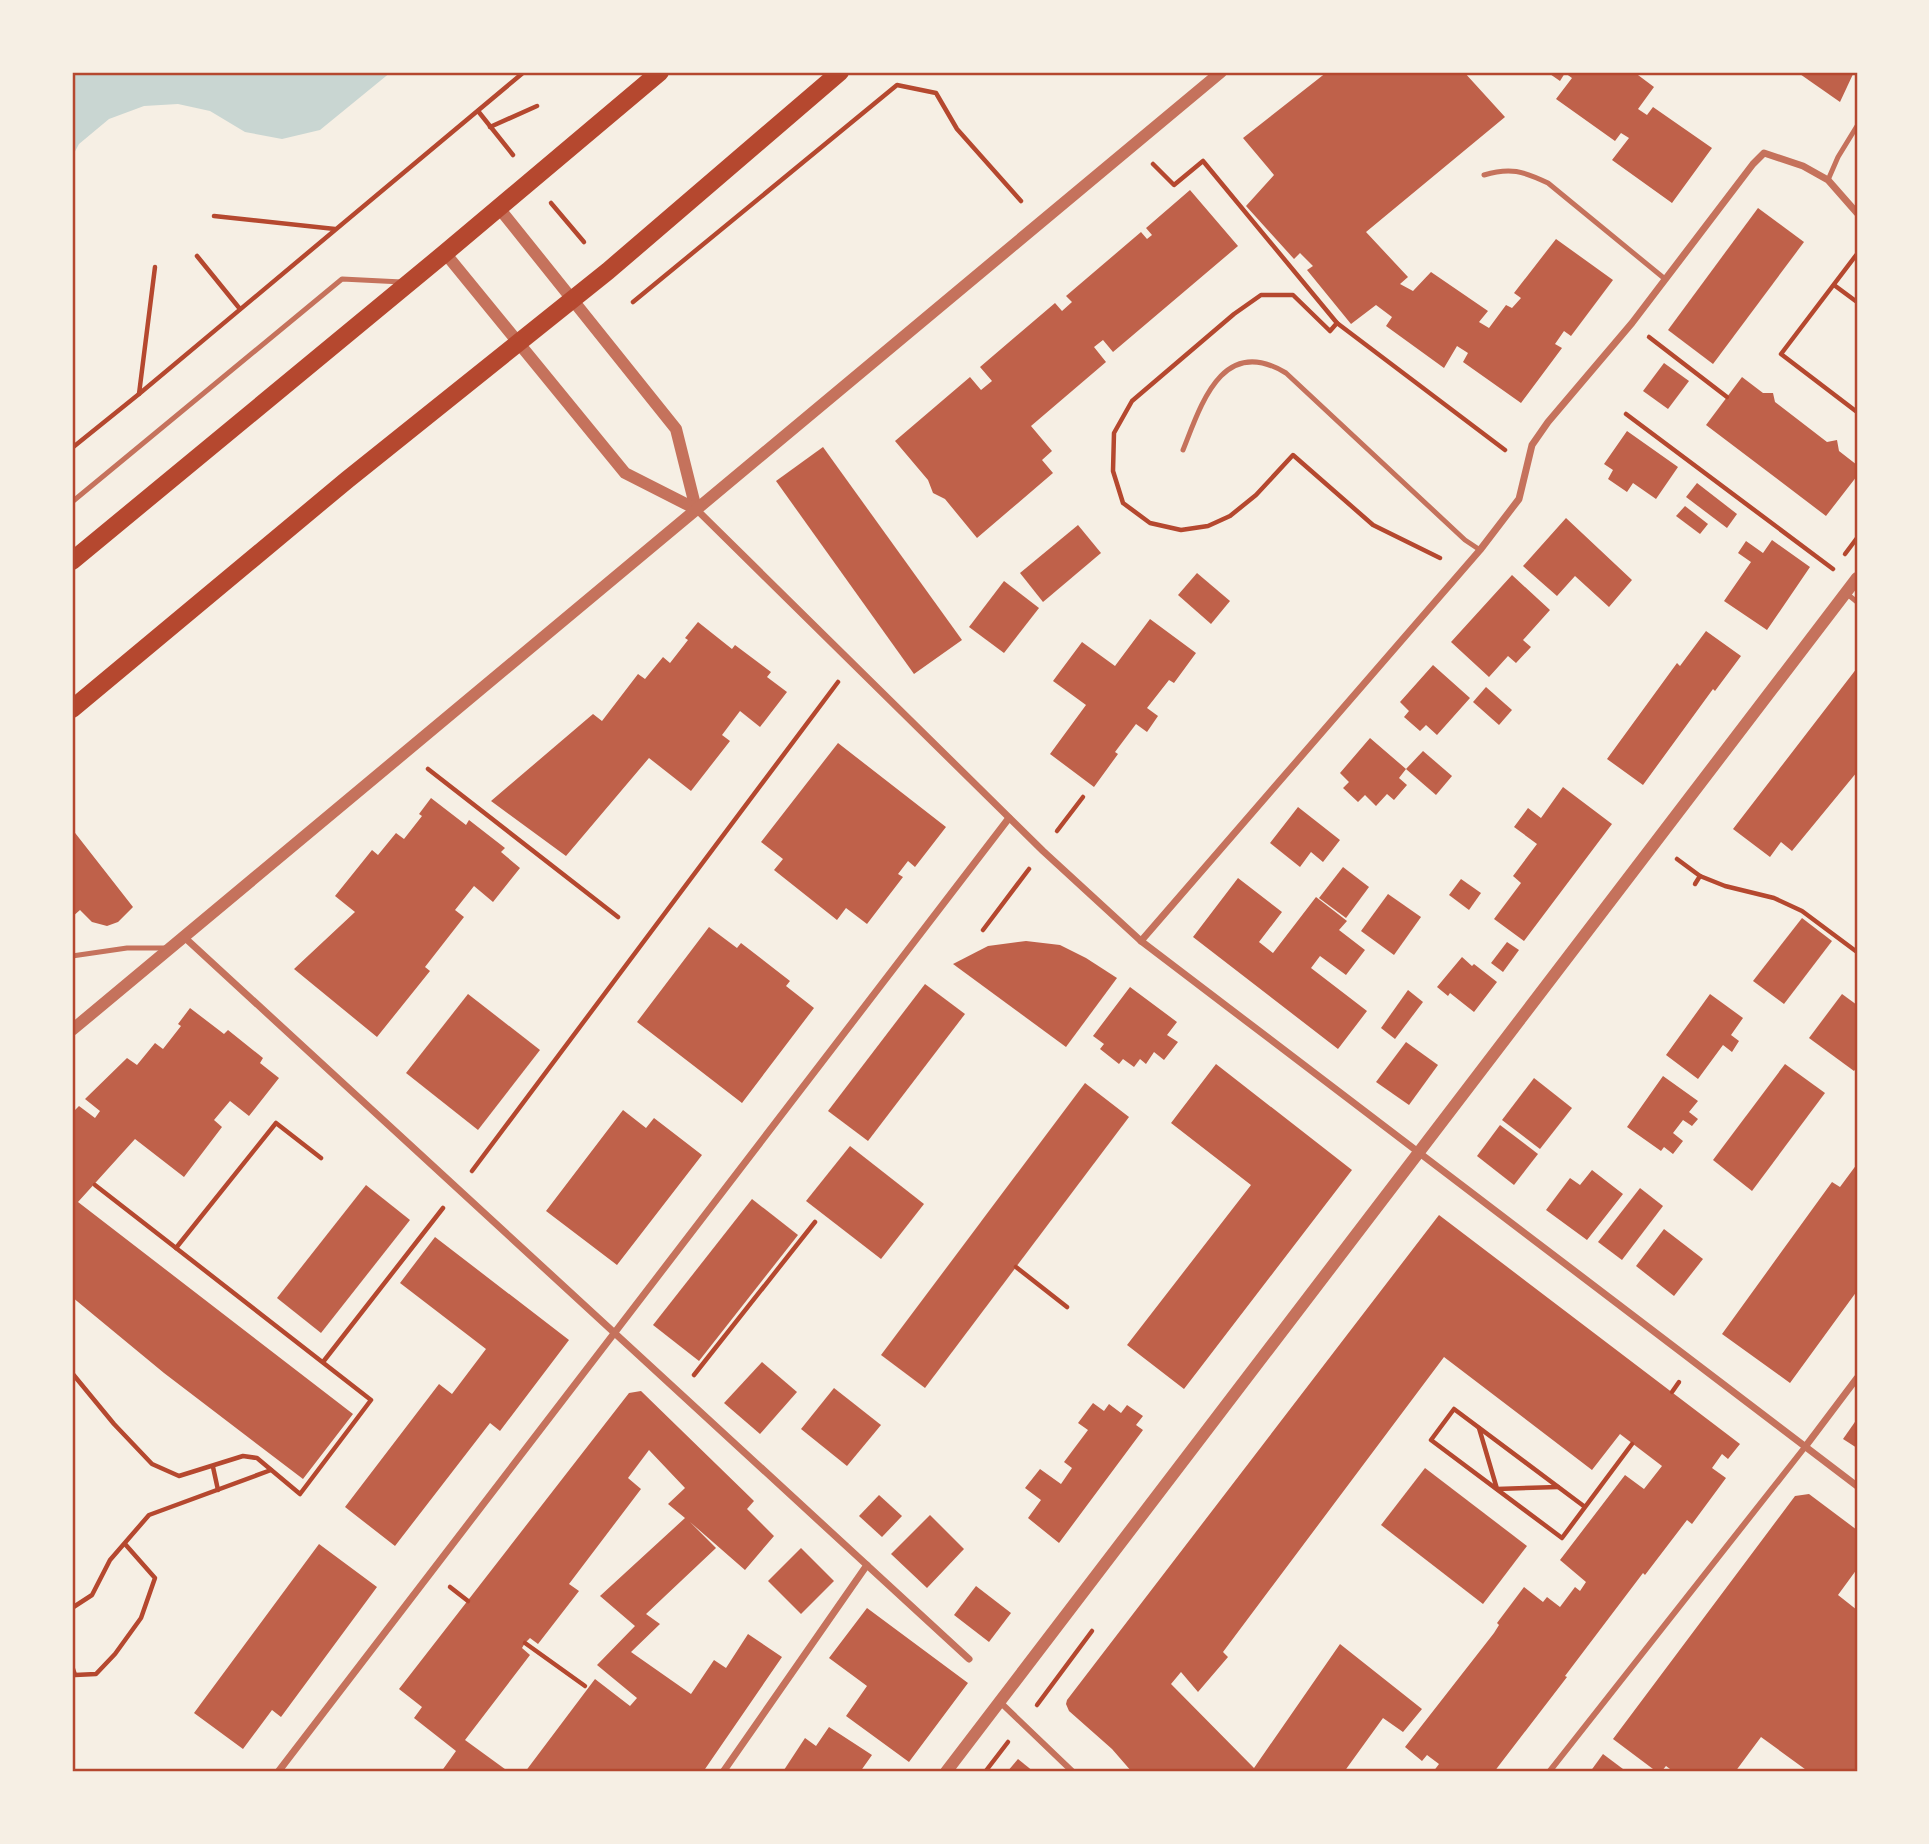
<svg xmlns="http://www.w3.org/2000/svg" width="1929" height="1844" font-family="'Noto Serif',serif">
	<style>
		.water { fill: #c9d6d2 }
		.building { fill: #bf614a }
		.lines { fill: none; stroke-linecap: round; stroke-linejoin: round }
		.path { stroke: #b5482f; stroke-width: 4.5 }
		.service { stroke: #c5725c; stroke-width: 5 }
		.pedestrian { stroke: #c5725c; stroke-width: 6 }
		.minor { stroke: #c5725c; stroke-width: 7 }
		.tertiary { stroke: #c5725c; stroke-width: 12 }
		.primary { stroke: #b5482f; stroke-width: 18 }
		.neatline { fill: none; stroke: #b5482f; stroke-width: 2.5 }
	</style>
	<rect width="100%" height="100%" fill="#f6efe4"/>
	<path class="water" d="M72,72H391L320,130L282,139L245,132L210,111L178,104L144,106L109,119L79,144L72,157Z"/>
	<g class="building">
		<path d="M1327,72H1464L1505,117L1366,232L1408,277L1400,284L1413,291L1431,272L1488,311L1479,322L1489,328L1506,305L1512,308L1521,298L1514,293L1556,239L1613,280L1571,336L1564,331L1555,344L1562,348L1521,403L1463,362L1468,353L1457,346L1444,368L1386,326L1392,317L1376,305L1351,324L1307,270L1313,266L1300,253L1294,259L1246,206L1274,175L1243,138Z"/>
		<path d="M1547,72H1634L1654,87L1638,109L1647,115L1653,107L1712,148L1672,203L1612,160L1629,138L1621,133L1615,141L1556,99L1572,78L1565,73L1560,81Z"/>
		<path d="M1797,72H1854L1840,102Z"/>
		<path d="M1190,190L1238,246L1113,352L1103,340L1094,347L1106,362L1031,426L1052,451L1042,460L1053,473L977,538L945,499L933,493L928,480L895,441L970,377L981,390L992,381L980,367L1055,303L1062,311L1072,302L1066,296L1141,232L1147,239L1152,235L1146,228Z"/>
		<path d="M1758,208L1804,242L1713,364L1668,330Z"/>
		<path d="M1664,363L1689,381L1668,409L1643,391Z"/>
		<path d="M1742,377L1763,393H1773L1775,402L1827,442L1837,440L1839,451L1857,465V476L1826,516L1706,425Z"/>
		<path d="M1627,431L1678,467L1656,499L1633,483L1627,492L1608,479L1613,470L1604,464Z"/>
		<path d="M823,447L962,640L914,674L776,481Z"/>
		<path d="M1697,483L1737,514L1727,528L1686,497Z"/>
		<path d="M1685,506L1708,524L1700,534L1676,516Z"/>
		<path d="M1566,518L1632,580L1609,607L1575,576L1557,596L1523,566Z"/>
		<path d="M1078,525L1101,553L1043,602L1020,573Z"/>
		<path d="M1772,540L1810,567L1767,630L1724,601L1751,562L1738,553L1746,541L1763,553Z"/>
		<path d="M1197,573L1230,601L1211,624L1178,595Z"/>
		<path d="M1512,575L1550,610L1523,640L1531,647L1516,663L1508,656L1489,677L1451,642Z"/>
		<path d="M1004,581L1039,608L1004,653L969,627Z"/>
		<path d="M1150,619L1196,653L1174,683L1169,680L1147,708L1158,716L1147,732L1136,724L1115,752L1118,754L1094,787L1050,754L1086,705L1053,681L1082,642L1115,666Z"/>
		<path d="M698,622L732,649L735,645L771,672L767,677L787,692L760,727L740,711L722,735L730,741L691,791L649,758L566,856L491,801L593,714L602,721L638,674L645,679L663,657L670,663L688,640L685,638Z"/>
		<path d="M1706,631L1741,656L1715,691L1713,689L1643,785L1607,759L1677,663L1680,666Z"/>
		<path d="M1433,665L1470,698L1437,735L1426,725L1420,731L1404,717L1409,711L1400,702Z"/>
		<path d="M1857,668V772L1792,851L1781,842L1770,857L1733,829Z"/>
		<path d="M1486,687L1512,710L1499,725L1473,702Z"/>
		<path d="M1370,738L1406,769L1399,778L1407,785L1394,800L1387,794L1376,806L1365,795L1358,802L1343,788L1349,782L1340,773Z"/>
		<path d="M838,743L946,827L915,867L908,861L898,874L903,877L867,924L846,908L837,920L774,870L783,859L761,842Z"/>
		<path d="M1423,751L1452,776L1436,795L1406,769Z"/>
		<path d="M1563,787L1612,824L1524,941L1494,919L1521,883L1513,876L1537,844L1514,827L1528,808L1541,818Z"/>
		<path d="M431,798L466,825L469,820L505,848L501,852L520,868L493,902L474,886L455,910L464,917L425,967L430,971L377,1037L294,969L355,912L335,896L372,850L378,855L396,833L404,839L422,816L419,814Z"/>
		<path d="M1298,807L1340,840L1323,862L1311,852L1300,867L1270,843Z"/>
		<path d="M72,829L133,907L118,922L107,926L92,922L80,910L72,917Z"/>
		<path d="M1343,867L1369,887L1346,918L1319,898Z"/>
		<path d="M1238,878L1282,912L1259,942L1273,953L1316,897L1347,921L1339,930L1365,950L1346,975L1320,956L1311,968L1367,1011L1338,1049L1193,937Z"/>
		<path d="M1461,879L1481,893L1469,910L1449,895Z"/>
		<path d="M1388,894L1421,917L1394,955L1361,931Z"/>
		<path d="M1802,918L1832,941L1784,1004L1753,981Z"/>
		<path d="M709,927L737,948L741,943L790,981L786,986L814,1008L742,1103L637,1022Z"/>
		<path d="M1026,941L1060,945L1086,958L1117,978L1066,1047L953,964L988,946Z"/>
		<path d="M1507,942L1519,950L1503,972L1491,963Z"/>
		<path d="M1462,957L1472,966L1474,964L1497,982L1474,1012L1450,993L1448,996L1437,987Z"/>
		<path d="M925,984L965,1014L868,1141L828,1111Z"/>
		<path d="M1130,987L1177,1022L1167,1035L1178,1042L1164,1060L1154,1052L1146,1064L1140,1059L1134,1067L1123,1059L1119,1064L1100,1049L1104,1044L1093,1036Z"/>
		<path d="M1408,990L1423,1002L1395,1039L1381,1028Z"/>
		<path d="M468,994L540,1050L478,1130L406,1073Z"/>
		<path d="M1710,994L1743,1018L1731,1035L1739,1041L1732,1052L1723,1045L1698,1079L1666,1055Z"/>
		<path d="M1842,994L1857,1005V1067L1854,1071L1809,1038Z"/>
		<path d="M190,1008L224,1034L228,1030L263,1058L260,1063L279,1078L249,1116L230,1101L214,1120L222,1127L184,1177L135,1139L78,1202L353,1414L303,1479L164,1373L72,1297V1113L79,1106L95,1118L100,1111L85,1099L127,1058L137,1065L155,1043L163,1049L181,1026L178,1024Z"/>
		<path d="M1406,1042L1438,1065L1409,1105L1376,1082Z"/>
		<path d="M1216,1064L1352,1170L1184,1389L1127,1345L1251,1185L1171,1123Z"/>
		<path d="M1785,1064L1825,1093L1752,1191L1713,1160Z"/>
		<path d="M1663,1076L1698,1101L1689,1112L1698,1119L1692,1126L1683,1120L1673,1133L1683,1141L1673,1154L1664,1147L1661,1151L1627,1127Z"/>
		<path d="M1534,1078L1572,1108L1540,1149L1502,1120Z"/>
		<path d="M1085,1083L1129,1117L925,1388L881,1355Z"/>
		<path d="M623,1110L646,1128L654,1118L702,1155L617,1265L546,1211Z"/>
		<path d="M1500,1125L1538,1154L1514,1185L1477,1156Z"/>
		<path d="M850,1146L924,1204L881,1259L806,1201Z"/>
		<path d="M1857,1164V1291L1790,1383L1722,1334L1832,1182L1840,1187Z"/>
		<path d="M1592,1170L1623,1194L1587,1240L1546,1210L1570,1178L1580,1185Z"/>
		<path d="M366,1185L410,1220L321,1333L277,1298Z"/>
		<path d="M1640,1188L1663,1206L1622,1260L1598,1242Z"/>
		<path d="M752,1199L798,1235L699,1361L653,1325Z"/>
		<path d="M1439,1215L1740,1444L1728,1459L1722,1454L1712,1468L1726,1478L1692,1524L1687,1520L1645,1575L1643,1573L1565,1676L1567,1677L1494,1772H1433L1439,1764L1427,1755L1422,1761L1405,1747L1494,1633L1499,1625L1497,1623L1524,1587L1543,1602L1547,1597L1560,1607L1575,1587L1580,1591L1586,1582L1560,1560L1625,1475L1644,1489L1662,1466L1620,1434L1592,1470L1444,1357L1223,1652L1228,1657L1198,1692L1181,1672L1171,1684L1254,1768L1340,1644L1422,1709L1403,1732L1383,1718L1344,1772H1132L1112,1749L1069,1711L1066,1704L1067,1700Z"/>
		<path d="M1664,1229L1703,1259L1674,1296L1636,1266Z"/>
		<path d="M435,1237L569,1340L500,1431L490,1423L395,1546L345,1507L439,1384L452,1394L486,1349L400,1283Z"/>
		<path d="M762,1362L797,1392L760,1434L724,1403Z"/>
		<path d="M834,1388L881,1425L847,1466L801,1429Z"/>
		<path d="M641,1391L754,1501L747,1509L774,1536L745,1570L690,1522L716,1548L646,1614L660,1624L631,1652L691,1694L714,1660L726,1668L748,1634L782,1657L703,1772H525L595,1679L630,1706L637,1698L597,1665L635,1626L600,1596L685,1518L668,1504L685,1488L649,1450L628,1478L641,1489L569,1584L579,1591L538,1644L530,1638L525,1643L522,1648L530,1655L465,1740L509,1772H441L456,1751L414,1718L422,1707L399,1689L629,1393Z"/>
		<path d="M1093,1403L1104,1411L1109,1404L1121,1413L1127,1405L1143,1416L1136,1425L1143,1430L1059,1543L1028,1518L1041,1500L1025,1488L1040,1469L1061,1484L1072,1468L1064,1462L1088,1430L1078,1423Z"/>
		<path d="M1857,1419V1448L1843,1439Z"/>
		<path d="M1425,1468L1527,1546L1483,1604L1381,1525Z"/>
		<path d="M1809,1494L1857,1530V1569L1838,1595L1857,1610V1772H1809L1761,1737L1735,1772H1674L1666,1766L1661,1772H1657L1613,1739L1795,1496Z"/>
		<path d="M879,1495L902,1516L882,1537L859,1516Z"/>
		<path d="M930,1515L964,1549L927,1588L891,1554Z"/>
		<path d="M319,1544L377,1587L281,1717L272,1710L243,1749L194,1713Z"/>
		<path d="M801,1548L834,1581L801,1614L768,1581Z"/>
		<path d="M976,1586L1011,1613L989,1642L954,1615Z"/>
		<path d="M867,1608L968,1683L909,1762L846,1716L867,1686L829,1658Z"/>
		<path d="M829,1727L872,1755L860,1772H788L784,1770L805,1738L816,1746Z"/>
		<path d="M1603,1754L1627,1772H1590Z"/>
		<path d="M1018,1759L1034,1772H1007Z"/>
	</g>
	<g class="lines">
		<g class="path">
			<path d="M478,111L513,155"/>
			<path d="M490,127L537,106"/>
			<path d="M1153,164L1174,185L1203,161L1337,323L1505,450"/>
			<path d="M551,203L584,242"/>
			<path d="M214,216L335,229"/>
			<path d="M1857,254L1781,354L1857,412"/>
			<path d="M197,256L240,309"/>
			<path d="M1834,285L1857,302"/>
			<path d="M633,302L897,85L936,93L957,129L1021,201"/>
			<path d="M1337,323L1330,331L1293,295H1261L1234,314L1132,401L1114,433L1113,471L1123,503L1150,523L1181,530L1208,526L1230,516L1256,495L1293,455L1373,525L1440,558"/>
			<path d="M1649,337L1727,397"/>
			<path d="M139,394L155,267"/>
			<path d="M1626,414L1833,569"/>
			<path d="M72,448L139,394L524,72"/>
			<path d="M1845,554L1857,538"/>
			<path d="M428,769L618,917"/>
			<path d="M1057,831L1083,797"/>
			<path d="M1677,859L1700,876L1725,886L1774,898L1802,911L1857,952"/>
			<path d="M1695,884L1700,876"/>
			<path d="M983,930L1029,869"/>
			<path d="M472,1171L838,682"/>
			<path d="M95,1185L176,1248L276,1123L321,1158"/>
			<path d="M1016,1267L1067,1307"/>
			<path d="M323,1362L443,1208"/>
			<path d="M72,1373L114,1424L152,1464L179,1476L243,1456L257,1458L300,1494L371,1400L176,1248"/>
			<path d="M694,1375L815,1222"/>
			<path d="M1672,1392L1679,1382"/>
			<path d="M1479,1428L1497,1489L1558,1487"/>
			<path d="M213,1467L218,1490"/>
			<path d="M1585,1507L1454,1409L1431,1440L1562,1538L1632,1444"/>
			<path d="M450,1587L468,1601"/>
			<path d="M72,1608L92,1595L110,1560L149,1515L271,1470"/>
			<path d="M525,1643L585,1686"/>
			<path d="M72,1666L75,1675L96,1674L115,1654L141,1618L155,1578L125,1544"/>
			<path d="M1037,1705L1092,1631"/>
			<path d="M985,1772L1008,1742"/>
		</g>
		<g class="service">
			<path d="M1484,175C1510,167 1523,171 1548,183L1665,279"/>
			<path d="M1828,180L1838,157L1857,126"/>
			<path d="M1183,450C1201,405 1222,334 1286,373L1465,540L1480,550"/>
			<path d="M72,502L342,279L402,282"/>
			<path d="M1846,593L1857,602"/>
			<path d="M72,956L127,948H167"/>
		</g>
		<g class="pedestrian">
			<path d="M1000,1702L1073,1772"/>
			<path d="M1549,1772L1805,1447"/>
		</g>
		<g class="minor">
			<path d="M696,509L1043,851L1141,941L1857,1486"/>
			<path d="M183,936L969,1659"/>
			<path d="M1141,941L1480,550L1519,499L1532,445L1548,422L1632,323L1753,164L1764,153L1803,166L1828,180L1857,213"/>
			<path d="M1805,1447L1857,1378"/>
			<path d="M278,1772L1009,818"/>
			<path d="M723,1772L867,1565"/>
		</g>
		<g class="tertiary">
			<path d="M499,208L676,429L696,509"/>
			<path d="M445,253L625,473L696,509"/>
			<path d="M72,1030L1221,72"/>
			<path d="M946,1772L1857,578"/>
		</g>
		<g class="primary">
			<path d="M72,561L445,253L660,72"/>
			<path d="M72,709L347,480L608,271L840,72"/>
		</g>
	</g>
	<rect width="1929" height="1844" fill="none" stroke="#f6efe4" stroke-width="147"/>
	<rect x="74" y="74" width="1782" height="1696" class="neatline"/>
</svg>
